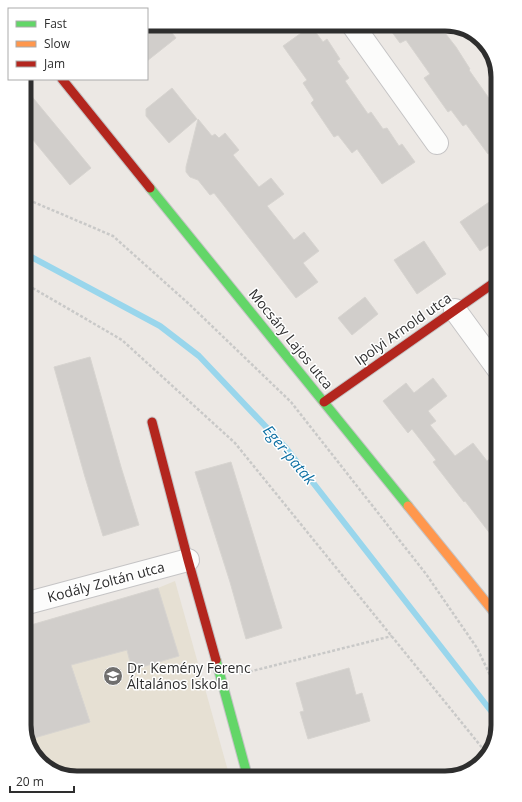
<svg xmlns="http://www.w3.org/2000/svg" width="522" height="802" font-family="'Open Sans',sans-serif">
	<style>
		.education { fill: #e6e0d3 }
		.lines { fill: none; stroke-linecap: round; stroke-linejoin: round }
		.stream { stroke: #99d6ec; stroke-width: 6 }
		.building { fill: #d1cecb; stroke: #d7d4d0 }
		.street-casing { stroke: #c5c4c5; stroke-width: 24 }
		.fast-casing { stroke: #c5c4c5; stroke-width: 11 }
		.slow-casing { stroke: #c5c4c5; stroke-width: 11 }
		.jam-casing { stroke: #c5c4c5; stroke-width: 11 }
		.path { stroke: #c9c9c8; stroke-width: 2.5; stroke-dasharray: 3 2; stroke-linecap: butt }
		.street { stroke: #fcfcfb; stroke-width: 22 }
		.fast { stroke: #63d668; stroke-width: 9 }
		.slow { stroke: #ff974d; stroke-width: 9 }
		.jam { stroke: #b3261e; stroke-width: 9 }
		.labels { text-anchor: middle; stroke-width: 3; stroke-linejoin: round; paint-order: stroke }
		.street-label { font-size: 14px; fill: #2e2e2e; stroke: #fff }
		.poi-label { font-size: 14px; fill: #2e2e2e; stroke: #fff; text-anchor: start }
		.water-label { font-size: 15px; font-style: italic; fill: #0d6fa3; stroke: #fff }
		.rim { fill: none; stroke: #2e2e2e; stroke-width: 5 }
	</style>
	<rect width="100%" height="100%" fill="#ece8e4"/>
	<path class="education" d="M175,581L230,778H74L48,769L30,749L24,725V627L158,588Z"/>
	<g class="lines">
		<path class="stream" d="M24,253L160,326L199,356L286,448L498,720"/>
	</g>
	<g class="building">
		<path d="M147,24H165L176,38L147,61Z"/>
		<path d="M386,24H438L456,47L470,69L469,70L498,111V147L488,154L466,124L463,126L451,110L448,112L424,78L430,74L406,40L400,43Z"/>
		<path d="M311,26L323,42L327,39L340,59L337,61L349,78L345,81L368,114L371,112L383,129L387,128L399,146L402,144L415,162L382,184L357,149L352,153L338,135L334,137L311,103L314,100L303,83L307,80L283,46Z"/>
		<path d="M24,87L91,168L70,185L24,129Z"/>
		<path d="M172,88L197,119L169,143L146,116V109Z"/>
		<path d="M198,119L212,136L215,134L219,138L225,133L239,150L233,155L259,187L271,178L284,194L267,206L294,240L304,232L319,251L303,263L318,282L296,298L214,193L210,195L198,180L190,177L186,172V167Z"/>
		<path d="M498,196V239L480,251L460,222Z"/>
		<path d="M424,241L446,274L417,294L394,260Z"/>
		<path d="M365,297L378,314L352,335L338,318Z"/>
		<path d="M90,357L121,467L139,525L103,536L85,477L54,367Z"/>
		<path d="M433,378L447,396L428,411L436,421L430,425L455,456L473,443L487,461L498,452V544L465,501L464,502L433,462L436,460L412,429L408,433L383,401L406,383L414,393Z"/>
		<path d="M231,462L282,628L246,639L230,582L195,472Z"/>
		<path d="M158,588L179,656L132,670L127,650L71,665L90,722L27,740L24,725V627Z"/>
		<path d="M349,668L356,695L362,693L370,721L308,739L300,712L304,711L296,683Z"/>
	</g>
	<g class="lines">
		<g class="street-casing">
			<g id="street">
				<path d="M352,24L437,143"/>
				<path d="M455,310L498,369"/>
				<path d="M24,604L188,560"/>
			</g>
		</g>
		<g class="fast-casing">
			<g id="fast">
				<path d="M150,188L408,506"/>
				<path d="M216,660L248,778"/>
			</g>
		</g>
		<g class="slow-casing">
			<path id="slow" d="M408,506L498,617"/>
		</g>
		<g class="jam-casing">
			<g id="jam">
				<path d="M62,79L150,188"/>
				<path d="M324,402L498,280"/>
				<path d="M152,422L188,560L216,660"/>
			</g>
		</g>
		<g class="path">
			<path d="M24,198L113,236L189,304L291,402L426,574L477,648L492,679L498,685"/>
			<path d="M24,283L122,340L235,443L488,755"/>
			<path d="M240,674L392,636"/>
		</g>
		<use href="#street" class="street"/>
		<use href="#fast" class="fast"/>
		<use href="#slow" class="slow"/>
		<use href="#jam" class="jam"/>
	</g>
	<defs>
		<g id="school-disc" transform="scale(1)"><circle r="9.5" fill="#706f6e" stroke="#fff"/><path d="M0-5L7-2L0 1L-7-2ZM-4 1L0 2.5L4 1V4Q0 6-4 4Z" fill="#fff"/></g>
	</defs>
	<g fill-rule="evenodd">
		<use href="#school-disc" x="113" y="676"/>
	</g>
	<g class="labels">
		<g class="street-label">
			<text transform="translate(403 329) rotate(-35)" y="5">Ipolyi Arnold utca</text>
			<text transform="translate(291 339) rotate(51)" y="5">Mocsáry Lajos utca</text>
			<text transform="translate(106 582) rotate(-15)" y="5">Kodály Zoltán utca</text>
		</g>
		<g class="poi-label">
			<text x="127" y="673">Dr. Kemény Ferenc<tspan x="127" dy="16">Általános Iskola</tspan></text>
		</g>
		<g class="water-label">
			<text transform="translate(289 455) rotate(50)" y="5">Eger-patak</text>
		</g>
	</g>
	<path d="M0 0H522V802H0ZM77 31H445A46 46 0 0 1 491 77V725A46 46 0 0 1 445 771H77A46 46 0 0 1 31 725V77A46 46 0 0 1 77 31Z" fill="#fff" fill-rule="evenodd"/>
	<path class="rim" d="M77 31H445A46 46 0 0 1 491 77V725A46 46 0 0 1 445 771H77A46 46 0 0 1 31 725V77A46 46 0 0 1 77 31Z"/>
	<rect x="8" y="8" width="140" height="72" fill="#ffffff" stroke="#ababab"/>
	<rect x="16" y="21" width="20" height="6" fill="#63d668" stroke="#ababab"/>
	<text x="44" y="28" font-size="12" fill="#2e2e2e">Fast</text>
	<rect x="16" y="41" width="20" height="6" fill="#ff974d" stroke="#ababab"/>
	<text x="44" y="48" font-size="12" fill="#2e2e2e">Slow</text>
	<rect x="16" y="61" width="20" height="6" fill="#b3261e" stroke="#ababab"/>
	<text x="44" y="68" font-size="12" fill="#2e2e2e">Jam</text>
	<path d="M10 786v6h64v-6" fill="none" stroke="#2e2e2e" stroke-width="2"/>
	<text x="16" y="786" font-size="12" fill="#2e2e2e" stroke="#ffffff" stroke-width="3" paint-order="stroke">20 m</text>
</svg>
